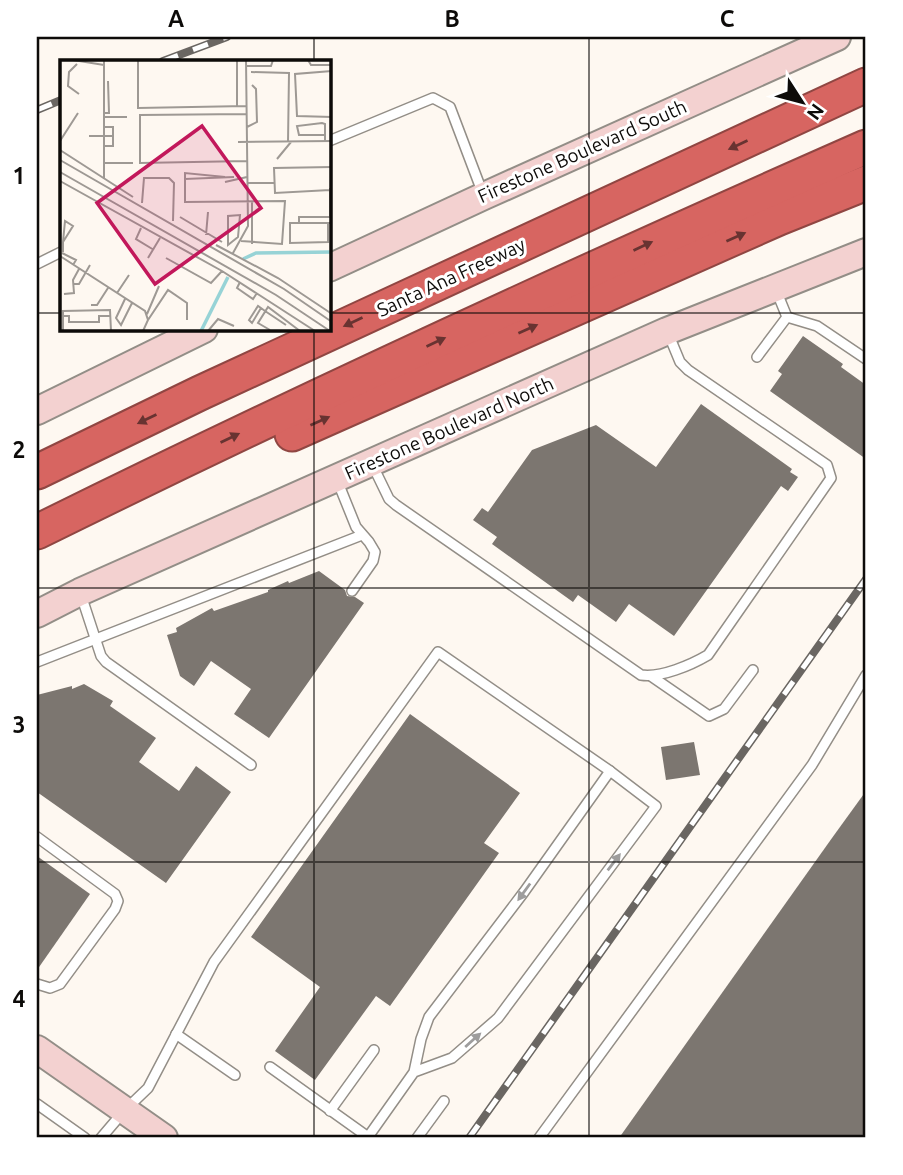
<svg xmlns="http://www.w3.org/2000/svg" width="903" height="1175" font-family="Ubuntu,sans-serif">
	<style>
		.building { fill: #7c7670 }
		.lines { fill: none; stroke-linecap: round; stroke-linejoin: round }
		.lane-casing { stroke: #938e87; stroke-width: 12 }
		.secondary-casing { stroke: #938e87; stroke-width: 30 }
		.highway-casing { stroke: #904642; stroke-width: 37 }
		.lane { stroke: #fff; stroke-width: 9 }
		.secondary { stroke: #f3d1d0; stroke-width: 26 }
		.highway { stroke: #d76561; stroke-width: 33 }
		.rail-casing { stroke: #6a6662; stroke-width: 8 }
		.rail { stroke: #fff; stroke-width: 5; stroke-dasharray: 16; stroke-linecap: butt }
		.oneway { fill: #683331 }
		.oneway2 { fill: #9e9d9d }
		.grid { fill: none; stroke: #0d0b09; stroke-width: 2; stroke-opacity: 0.55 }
		.labels { text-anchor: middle; stroke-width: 6; stroke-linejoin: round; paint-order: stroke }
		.street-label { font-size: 19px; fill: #0d0b09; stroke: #fff }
		.inset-river { fill: none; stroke: #97d3d6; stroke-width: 3.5 }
		.inset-road { fill: none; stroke: #9e9994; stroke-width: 2 }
		.view { fill: #c2185b; fill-opacity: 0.15; stroke: #c2185b; stroke-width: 3.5 }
		.inset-edge { fill: none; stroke: #0d0b09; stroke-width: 3.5 }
		.neatline { fill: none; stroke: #0d0b09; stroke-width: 2.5 }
		.grid-label { font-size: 23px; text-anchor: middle; font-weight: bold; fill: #0d0b09 }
	</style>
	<rect width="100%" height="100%" fill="#fef8f1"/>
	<g class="building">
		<path d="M803,336L843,364L841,367L866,385V459L770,391L782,374L778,371Z"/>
		<path d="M701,404L792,469L790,472L798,477L788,491L781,486L674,636L629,604L616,622L578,595L573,602L492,544L497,537L473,520L482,508L488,512L532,450L596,425L656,467Z"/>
		<path d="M319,571L345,590L347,596L355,597L364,603L269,738L234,714L251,689L211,661L194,686L180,676L167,635L177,632L176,628L212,608L214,611L268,592V590L288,581L289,583Z"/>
		<path d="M84,684L113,701L110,706L156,738L139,762L179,791L196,766L231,792L166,883L37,792V695L72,686V689Z"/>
		<path d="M410,714L520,793L484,843L499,853L390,1006L376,996L315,1080L275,1051L320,987L251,937Z"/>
		<path d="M694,742L700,775L666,780L661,747Z"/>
		<path d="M866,791V1138H619L832,838Z"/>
		<path d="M37,856L90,894L37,970Z"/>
	</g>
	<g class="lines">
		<g class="lane-casing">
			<g id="lane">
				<path d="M329,141L433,98L450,107L483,194"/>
				<path d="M37,264L61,252"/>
				<path d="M787,317L817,326L866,359"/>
				<path d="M757,357L787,317L776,290"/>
				<path d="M372,464L389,499L396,505L641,675C661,678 691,665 708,655L831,478L827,465L688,370L680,362L668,333"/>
				<path d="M337,480L356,527L369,542L375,552L373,561L352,591"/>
				<path d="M81,595L101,656L106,662L251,765"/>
				<path d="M37,662L362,535"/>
				<path d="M651,676L709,716L724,709L753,670"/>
				<path d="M37,837L115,894L118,901L115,909L60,984L50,988L37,984"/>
				<path d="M176,1034L235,1075"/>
				<path d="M270,1067L368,1137L367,1138"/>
				<path d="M37,1104L85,1138"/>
				<path d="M330,1111L374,1050"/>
				<path d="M101,1138L124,1111L148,1088L214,962L438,652L610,771"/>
				<path d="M370,1138L368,1137L414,1072L421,1039L429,1017L524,892L610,771L656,806L498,1018L452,1058L414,1072"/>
				<path d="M417,1138L444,1101"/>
				<path d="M539,1138L812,765L866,675"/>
			</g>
		</g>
		<g class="secondary-casing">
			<g id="secondary">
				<path d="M329,268L484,196L837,37"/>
				<path d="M37,411L204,329"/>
				<path d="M37,614L80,592L667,331L866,252"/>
				<path d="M37,1049L164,1138"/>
			</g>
		</g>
		<g class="highway-casing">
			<g id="highway">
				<path d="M292,434L779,218L866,183"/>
				<path d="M37,472L200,393L866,85"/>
				<path d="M37,532C310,397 587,270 866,147"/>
			</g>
		</g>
		<use href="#lane" class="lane"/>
		<use href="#secondary" class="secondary"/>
		<use href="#highway" class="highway"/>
		<g class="rail-casing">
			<g id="rail">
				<path d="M163,61L227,37"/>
				<path d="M37,110L61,100"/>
				<path d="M469,1138L866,579"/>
			</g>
		</g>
		<use href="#rail" class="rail"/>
	</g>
	<defs><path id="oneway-solid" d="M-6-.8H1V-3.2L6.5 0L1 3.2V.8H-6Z" transform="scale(1.75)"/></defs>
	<g class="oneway">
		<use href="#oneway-solid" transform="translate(738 145) rotate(155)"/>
		<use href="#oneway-solid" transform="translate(736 237) rotate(-24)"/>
		<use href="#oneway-solid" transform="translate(643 246) rotate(-25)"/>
		<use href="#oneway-solid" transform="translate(353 322) rotate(155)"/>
		<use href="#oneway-solid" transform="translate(528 329) rotate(-24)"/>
		<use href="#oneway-solid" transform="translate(436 342) rotate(-25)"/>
		<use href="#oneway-solid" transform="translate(147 419) rotate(154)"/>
		<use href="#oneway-solid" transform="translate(320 421) rotate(-24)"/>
		<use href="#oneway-solid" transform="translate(230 438) rotate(-26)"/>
	</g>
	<g class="oneway2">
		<use href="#oneway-solid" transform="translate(614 862) rotate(-53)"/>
		<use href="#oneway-solid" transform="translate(524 892) rotate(126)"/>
		<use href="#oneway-solid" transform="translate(473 1040) rotate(-42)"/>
	</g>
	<path class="grid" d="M314,37V61M589,37V1138M37,313H61M329,313H866M314,329V1138M37,588H866M37,862H866"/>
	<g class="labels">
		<g class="street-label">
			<text transform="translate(582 151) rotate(-24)" y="7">Firestone Boulevard South</text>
			<text transform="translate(451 277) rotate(-25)" y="7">Santa Ana Freeway</text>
			<text transform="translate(449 428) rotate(-24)" y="7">Firestone Boulevard North</text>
		</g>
	</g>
	<g transform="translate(60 60)">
		<rect width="271" height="271" fill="#fef8f1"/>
		<path class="inset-river" d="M183,199L196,193L272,192M141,271L168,217"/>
		<path class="inset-road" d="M13,0L44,5M44,0V119M78,0V48L186,46M177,0V47M248,0L251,5H272M17,4L9,12L8,26L19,34M186,6H211L213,0M272,11L235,14L237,56L272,57M191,12L229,13L228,82M44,53H49L48,21M186,54L80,55V103L187,101M44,57H67M44,67H53V86H44M187,67L197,62L196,29L192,25M265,75H239L237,66L262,63L265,64V81M29,76H53M0,81L18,53M178,82L272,81M0,90L73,137M217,99L231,82M0,100L224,229L272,262M44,103H73M0,112L216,235L270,271M165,117L125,113V119L174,117M125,119V142L225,141L222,184L181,181M0,121L162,211L255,271M165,122L187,117M187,123H214M270,130L215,133L214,108L272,107M192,141V184M82,143L84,118H109L114,123L113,161M180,155L178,177L168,185V156ZM120,157L162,182M270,157V128M272,157H239V163H230V183L268,182V163H272M239,163H268M81,168L76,179L94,190M146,175L148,152M3,182L5,161L13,166L3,182V192M156,185L218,218L272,254M2,193L16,200L13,205M173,193L188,166L186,0M0,196L85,251L88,260L83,271M88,198L100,178M106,198L151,223L162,211M180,222L177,228L193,239L197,233M13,224H19L30,205M57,233L69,215M4,234L14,233L13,220L19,209M65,239L56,258L61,265L72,243M31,245H37L48,228M201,248L192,263L189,260L198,246L201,248L205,251L226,265M87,254L99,226M3,256H9V262H39V256H50M88,260L108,230L127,243V260M210,270L198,263L208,247L240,271M3,271V251L50,250L51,271M148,271L158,259L174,266"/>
		<path class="view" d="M142,66L201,148L95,224L37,143Z"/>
		<rect width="271" height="271" class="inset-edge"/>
	</g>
	<rect width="903" height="1175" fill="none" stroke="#ffffff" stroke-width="77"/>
	<g transform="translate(802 102) rotate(126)" stroke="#ffffff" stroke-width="5" paint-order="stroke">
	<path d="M0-5L12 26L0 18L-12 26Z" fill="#0d0b09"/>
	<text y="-10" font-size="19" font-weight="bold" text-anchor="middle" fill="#0d0b09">N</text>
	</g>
	<rect x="38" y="38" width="826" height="1098" class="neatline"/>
	<g class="grid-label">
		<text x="176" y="27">A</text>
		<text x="452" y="27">B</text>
		<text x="727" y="27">C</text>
		<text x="19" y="184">1</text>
		<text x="19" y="458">2</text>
		<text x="19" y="733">3</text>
		<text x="19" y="1007">4</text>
	</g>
</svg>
